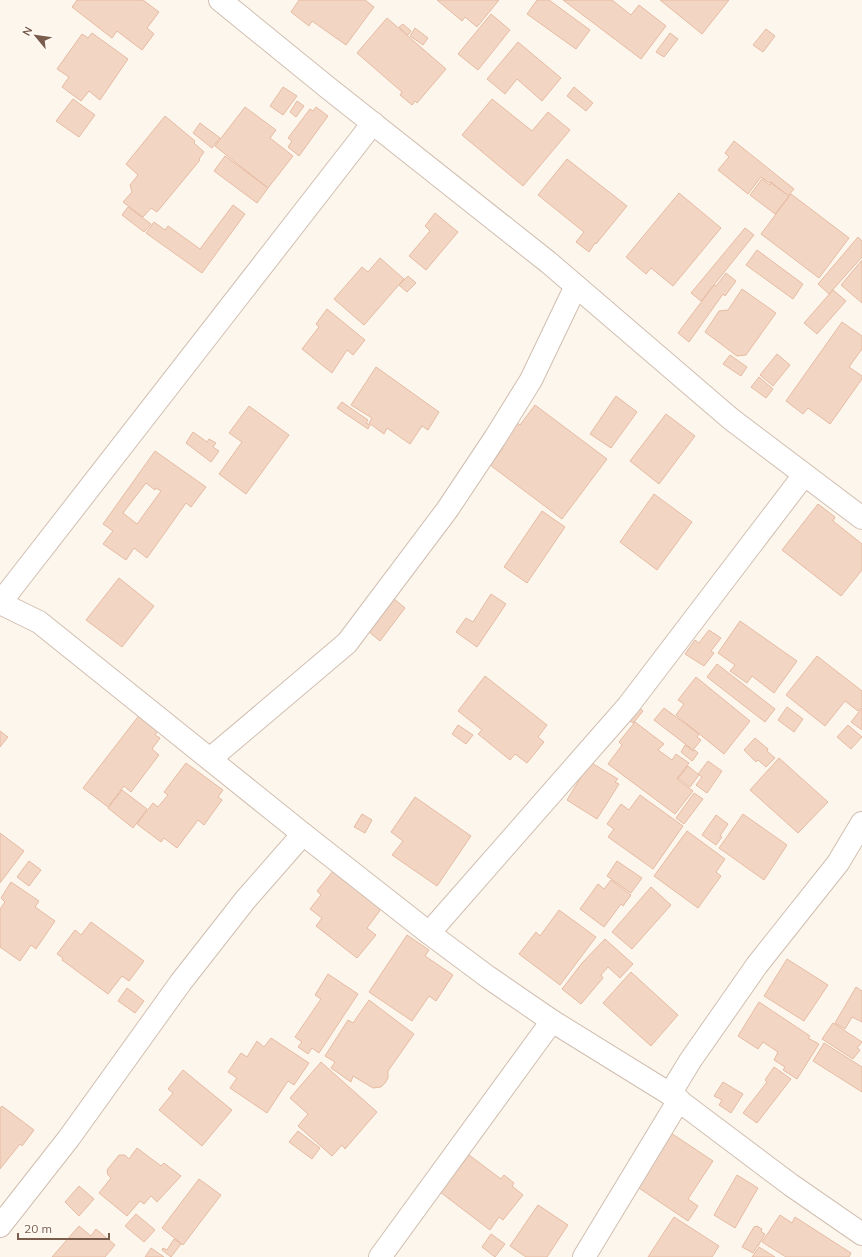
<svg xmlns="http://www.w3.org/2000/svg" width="862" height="1257" font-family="Mulish,sans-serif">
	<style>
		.building { fill: #f3d5c3; stroke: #e6bba3; fill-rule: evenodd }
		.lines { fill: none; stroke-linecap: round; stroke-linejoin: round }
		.street-casing { stroke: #d1beb0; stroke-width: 24 }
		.street { stroke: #fff; stroke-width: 22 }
	</style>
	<rect width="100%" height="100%" fill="#fdf6ec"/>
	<g class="building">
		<path d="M77,0H143L159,12L147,28L154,34L142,50L117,31L112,38L72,7Z"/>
		<path d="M299,0H365L374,7L346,45L312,21L309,26L291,12Z"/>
		<path d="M437,0H499L477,27L465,17L462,21Z"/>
		<path d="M537,0H549L590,30L576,49L527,14Z"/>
		<path d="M563,0H612L631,15L639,5L666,26L641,59Z"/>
		<path d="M660,0H729L702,34Z"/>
		<path d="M491,14L510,30L478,70L458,54Z"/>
		<path d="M387,18L446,69L417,103L415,101L412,105L400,95L402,92L357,53Z"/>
		<path d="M403,24L411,31L408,35L399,27Z"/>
		<path d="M415,28L428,38L423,45L410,36Z"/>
		<path d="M766,29L775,36L763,52L753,45Z"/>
		<path d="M92,33L128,59L100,100L89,91L81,101L62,87L69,77L57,69L82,34L88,38Z"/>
		<path d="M670,33L678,39L664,57L656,52Z"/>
		<path d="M518,42L561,78L542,101L517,79L505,94L487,79Z"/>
		<path d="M283,87L297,96L283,115L270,106Z"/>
		<path d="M574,87L593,103L586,111L567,96Z"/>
		<path d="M73,99L95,115L79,137L56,121Z"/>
		<path d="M492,99L532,131L548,112L570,130L523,186L462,135Z"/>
		<path d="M297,101L304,106L296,117L290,112Z"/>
		<path d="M245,107L276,130L270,138L293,156L268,188L215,146Z"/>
		<path d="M316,107L328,116L299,156L288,147L292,141L288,138L310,109L313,111Z"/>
		<path d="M165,116L195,141L194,143L204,152L199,159L200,160L157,212L151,208L143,217L123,202L132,192L130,185L138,175L126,164Z"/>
		<path d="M200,123L220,138L212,148L193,133Z"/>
		<path d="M734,141L794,189L788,196L771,182L770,183L761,177L748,194L718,170L729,157L725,153Z"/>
		<path d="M225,156L268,188L257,203L214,171Z"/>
		<path d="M567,159L627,206L596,244L595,243L589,252L576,242L584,232L538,195Z"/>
		<path d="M762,179L770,185L771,183L789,196L775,214L750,195Z"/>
		<path d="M679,193L721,228L673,286L651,268L646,274L626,257Z"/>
		<path d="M791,194L849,238L819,278L761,234Z"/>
		<path d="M233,205L245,214L202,273L146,233L154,222L165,230L168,226L200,249Z"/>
		<path d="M128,207L151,224L144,232L122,215Z"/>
		<path d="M435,213L458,232L426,270L409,256L430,231L425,226Z"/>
		<path d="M745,228L754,235L701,301L691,293Z"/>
		<path d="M858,237L862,241V257L829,294L818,284Z"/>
		<path d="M757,250L803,284L793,299L746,265Z"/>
		<path d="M380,258L404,279L364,325L334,299L362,267L368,272Z"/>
		<path d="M862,260V303L841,285Z"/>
		<path d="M726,273L736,281L725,296L723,294L689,342L678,333L714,285L716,286Z"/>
		<path d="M408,276L416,283L407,292L399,285Z"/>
		<path d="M742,289L776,313L746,355L737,356L705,332L719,311L728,310Z"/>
		<path d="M833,290L846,301L817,334L804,323Z"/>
		<path d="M327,309L365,340L353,355L347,350L332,373L302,349L319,327L316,324Z"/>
		<path d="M842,322L862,336V349L849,367L862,376V379L830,424L808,408L803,414L786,401Z"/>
		<path d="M777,354L790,365L773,386L760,375Z"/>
		<path d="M730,355L747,367L741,376L723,364Z"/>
		<path d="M376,367L439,412L428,430L422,426L410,444L387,428L384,434L369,423L372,418L351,405Z"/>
		<path d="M759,377L773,389L766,398L751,387Z"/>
		<path d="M616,396L637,412L611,448L590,434Z"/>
		<path d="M342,402L368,420L366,423L370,425L368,429L337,408Z"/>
		<path d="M535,405L607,459L562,519L490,465L503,448L496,442L512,420L520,425Z"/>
		<path d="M249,406L289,435L246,494L219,474L242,442L229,433Z"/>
		<path d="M666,414L695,436L659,484L630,461Z"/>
		<path d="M193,432L207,442L209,439L216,443L213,447L219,451L211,462L186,443Z"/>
		<path d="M155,451L206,487L191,507L186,503L147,558L134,548L126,560L103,544L113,531L103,524ZM146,483L155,490L156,488L161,491L137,524L123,513Z"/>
		<path d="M654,494L692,522L657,570L620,542Z"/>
		<path d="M818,504L835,517L833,521L862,544V570L841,596L782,550Z"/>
		<path d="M542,511L565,527L527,583L504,567Z"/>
		<path d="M119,578L154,606L122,647L86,620Z"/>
		<path d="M491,594L506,604L477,647L456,632L466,618L473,622Z"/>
		<path d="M393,598L405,608L380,641L368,631Z"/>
		<path d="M740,621L797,661L774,693L752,676L747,683L730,671L735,665L718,653Z"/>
		<path d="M709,630L721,638L711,651L714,653L704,666L685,654L695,640L699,643Z"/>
		<path d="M817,656L862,691V706L858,711L845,701L825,726L786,695Z"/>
		<path d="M717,664L775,709L765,722L707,677Z"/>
		<path d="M485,676L547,725L538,737L544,742L527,763L515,754L510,760L478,734L482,730L458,711Z"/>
		<path d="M696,677L750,721L724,754L676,715L684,704L678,700Z"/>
		<path d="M636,705L643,711L635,721L633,723L626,718Z"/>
		<path d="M787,707L803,719L794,732L778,720Z"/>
		<path d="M664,708L699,734L697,737L701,740L693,750L654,720Z"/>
		<path d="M862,708V730L851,722Z"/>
		<path d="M144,709L163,724L155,735L160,738L152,749L159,755L131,792L124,786L108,807L83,788Z"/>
		<path d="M635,722L664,744L658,750L672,760L676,754L689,763L677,779L693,791L675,814L608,764L622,745L619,742Z"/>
		<path d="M458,725L473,735L466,744L452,734Z"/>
		<path d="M848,725L862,737L851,749L837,737Z"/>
		<path d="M0,731L8,737L0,747Z"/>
		<path d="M755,738L768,749L767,751L775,758L766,767L758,760L756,762L744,750Z"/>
		<path d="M685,745L693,751L695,750L698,753L693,760L692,761L681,752Z"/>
		<path d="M779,758L828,802L798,833L750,790Z"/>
		<path d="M708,761L722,771L707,793L696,785L702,777L698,774Z"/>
		<path d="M590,762L618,779L615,782L619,784L597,819L567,800Z"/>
		<path d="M186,763L223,790L218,797L222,800L204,825L198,820L177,848L164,838L161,842L137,824L153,803L158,807L168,795L164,792Z"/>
		<path d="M688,766L699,775L690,787L678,778Z"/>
		<path d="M122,790L147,809L133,828L108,808Z"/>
		<path d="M694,793L703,799L684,824L676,818Z"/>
		<path d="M640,795L683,826L653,869L608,837L614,829L607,824L621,804L629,810Z"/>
		<path d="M415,797L471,836L437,886L392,855L403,841L391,832Z"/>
		<path d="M362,814L372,820L365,833L354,827Z"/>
		<path d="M743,814L787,845L764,880L719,848Z"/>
		<path d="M716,815L728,824L720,836L722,837L716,845L702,835Z"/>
		<path d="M687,831L725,859L716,872L721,876L698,908L654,876Z"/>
		<path d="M0,833L24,851L0,883Z"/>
		<path d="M29,861L41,870L29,886L17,877Z"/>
		<path d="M617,861L642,878L631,893L607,876Z"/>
		<path d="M333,871L381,909L367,928L376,935L357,958L316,926L322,918L310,909L321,895L317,891Z"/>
		<path d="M611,880L631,895L623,906L621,904L604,927L580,909L598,884L604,889Z"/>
		<path d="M11,882L39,901L35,907L55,921L36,949L31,945L20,961L0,947V909L5,902L1,898Z"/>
		<path d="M651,887L671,905L632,949L612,932Z"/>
		<path d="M559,910L596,937L560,985L519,954L536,932L540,936Z"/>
		<path d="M91,922L144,961L129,981L122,976L108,994L62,960L63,958L57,954L75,930L81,935Z"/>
		<path d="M407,935L429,950L425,956L453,975L436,1001L429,996L412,1021L369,992Z"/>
		<path d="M605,939L633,964L620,978L608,967L601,975L603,978L581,1004L562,989L582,963Z"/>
		<path d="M787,959L828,985L804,1021L764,996Z"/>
		<path d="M631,972L678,1015L651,1046L603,1003Z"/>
		<path d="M328,974L358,994L319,1053L312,1048L308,1054L298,1047L302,1042L295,1037L321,999L315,995Z"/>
		<path d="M856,987L862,991V1022L852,1017L845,1029L835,1023Z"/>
		<path d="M127,988L144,1001L135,1013L118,1001Z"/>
		<path d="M369,1000L414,1034L388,1071V1078L385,1083L381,1087L373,1088L353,1076L351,1082L331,1068L335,1062L325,1056L348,1020L353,1023Z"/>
		<path d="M759,1002L810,1036L808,1038L819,1044L797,1079L783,1070L785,1067L774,1060L778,1052L763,1042L758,1049L738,1036Z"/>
		<path d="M833,1023L862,1042L857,1048L860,1050L853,1059L822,1039Z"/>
		<path d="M271,1038L309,1063L294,1085L288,1081L267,1113L230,1088L237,1078L228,1072L241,1053L247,1057L257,1041L264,1047Z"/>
		<path d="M824,1043L862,1067V1092L813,1061Z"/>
		<path d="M321,1062L377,1112L345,1149L342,1145L332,1156L298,1126L308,1114L290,1098Z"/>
		<path d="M774,1067L791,1079L757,1123L743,1113L767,1082L765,1080Z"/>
		<path d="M183,1070L232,1110L202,1146L159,1110L173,1093L168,1089Z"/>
		<path d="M723,1082L743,1094L731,1113L719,1105L722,1100L714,1096Z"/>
		<path d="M2,1106L34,1130L22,1146L20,1144L0,1169V1108Z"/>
		<path d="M298,1131L320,1148L312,1159L289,1142Z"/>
		<path d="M668,1131L713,1161L688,1199L698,1206L688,1221L633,1184Z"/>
		<path d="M137,1148L161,1166L164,1163L181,1176L157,1202L151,1196L144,1204L140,1201L127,1216L99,1193L111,1178L108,1175L107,1170L119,1155H125L129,1159Z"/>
		<path d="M469,1155L501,1179L504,1175L514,1183L512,1186L523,1195L503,1220L499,1217L490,1230L440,1192Z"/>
		<path d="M737,1175L758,1188L735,1228L714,1215Z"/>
		<path d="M199,1179L221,1195L183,1245L162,1228Z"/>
		<path d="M79,1186L94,1199L79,1216L65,1202Z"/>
		<path d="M538,1205L568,1225L547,1257H526L510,1246Z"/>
		<path d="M136,1214L155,1230L144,1242L125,1226Z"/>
		<path d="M780,1215L792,1223L795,1217L851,1253L849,1257H786L762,1242Z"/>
		<path d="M674,1217L719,1246L712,1257H648Z"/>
		<path d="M79,1226L91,1236L96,1229L115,1245L105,1257H52Z"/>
		<path d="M757,1226L762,1229L761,1232L765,1234L758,1246V1245L753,1253L742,1247L754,1227Z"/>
		<path d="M491,1234L505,1244L495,1257L482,1247Z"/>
		<path d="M174,1239L181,1244L171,1257L162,1250L163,1248L167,1250Z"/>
		<path d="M759,1247L775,1257H752Z"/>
		<path d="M151,1248L164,1257H145Z"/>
	</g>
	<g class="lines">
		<g class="street-casing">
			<g id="street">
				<path d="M220,0L327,87L548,262L731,419L862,518"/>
				<path d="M0,603L39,622L303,834L429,933L488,977L552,1021L670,1094L791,1185L862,1234"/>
				<path d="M0,603L373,123"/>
				<path d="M210,759L347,643L447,510L495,438L531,380L576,286"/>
				<path d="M429,933L628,706L804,475"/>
				<path d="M670,1094L690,1061L757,965L838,863L862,823"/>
				<path d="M0,1226L69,1138L181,982L246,899L303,834"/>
				<path d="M380,1257L552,1021"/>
				<path d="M584,1257L679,1100"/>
			</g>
		</g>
		<use href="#street" class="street"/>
	</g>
	<g transform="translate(36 36) rotate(299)" stroke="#fffaf3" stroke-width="3" paint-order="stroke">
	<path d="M0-3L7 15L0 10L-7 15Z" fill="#7a5c4d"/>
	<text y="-6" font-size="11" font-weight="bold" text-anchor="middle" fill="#7a5c4d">N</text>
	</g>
	<path d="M18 1233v6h91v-6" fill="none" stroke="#7a5c4d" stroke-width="2"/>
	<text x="24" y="1233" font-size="12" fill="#7a5c4d" stroke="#fffaf3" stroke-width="3" paint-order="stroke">20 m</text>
</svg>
